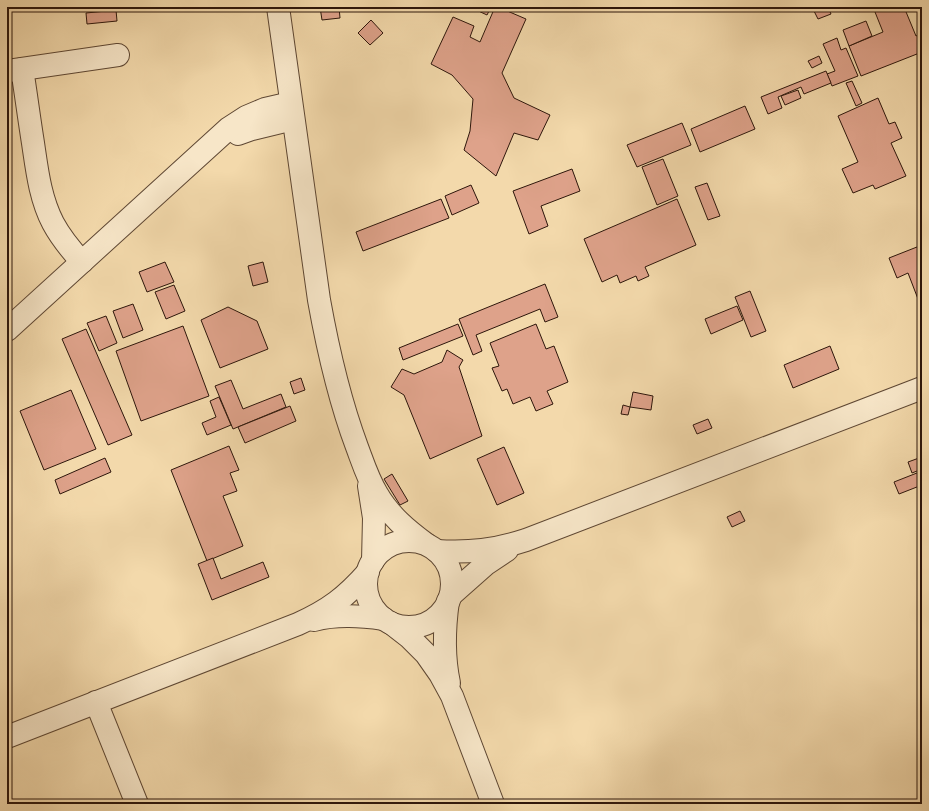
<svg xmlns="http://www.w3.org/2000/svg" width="929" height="811" font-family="'IM FELL English',serif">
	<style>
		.building { fill: #dea28a; stroke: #2d160b }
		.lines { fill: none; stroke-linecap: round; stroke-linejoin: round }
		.minor-casing { stroke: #5e4733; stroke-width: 24 }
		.minor { stroke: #f7e6c8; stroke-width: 22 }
	</style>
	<rect width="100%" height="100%" fill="#f3d9ab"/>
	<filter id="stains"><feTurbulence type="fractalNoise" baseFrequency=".005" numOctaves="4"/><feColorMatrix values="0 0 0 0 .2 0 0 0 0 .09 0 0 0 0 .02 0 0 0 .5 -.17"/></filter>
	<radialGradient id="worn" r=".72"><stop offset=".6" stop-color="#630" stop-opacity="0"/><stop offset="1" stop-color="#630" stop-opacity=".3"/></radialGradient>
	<g class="building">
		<path d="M48,7H72L49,11Z"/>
		<path d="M320,7H339L340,18L322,20Z"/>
		<path d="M472,7H491L487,15L472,8Z"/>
		<path d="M495,7H498L526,19L502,73L514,98L550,115L538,140L514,133L496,176L464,150L470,131L473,99L452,75L431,64L453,17L474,26L470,37L480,42Z"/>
		<path d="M812,7H828L831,14L818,19Z"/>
		<path d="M873,7H904L916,36L922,33V52L861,76L849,46L883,32Z"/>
		<path d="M116,10L117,21L87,24L86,13Z"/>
		<path d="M371,20L383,33L370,45L358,33Z"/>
		<path d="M866,21L872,36L849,46L843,30Z"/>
		<path d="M837,38L841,50L846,48L858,76L832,86L827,74L835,71L823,44Z"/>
		<path d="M819,56L822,63L812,68L808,61Z"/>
		<path d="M826,71L831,83L804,94L801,87L778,97L782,108L768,114L761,97Z"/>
		<path d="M852,81L862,103L856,106L846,83Z"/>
		<path d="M798,90L801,98L785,105L781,96Z"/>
		<path d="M878,98L889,124L895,122L902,138L891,143L906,176L875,189L873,185L853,193L842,169L858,162L838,116Z"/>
		<path d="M745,106L755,129L700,152L691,129Z"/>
		<path d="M682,123L691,145L637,167L627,145Z"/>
		<path d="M663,159L678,196L657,205L642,167Z"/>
		<path d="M572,169L580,191L541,206L548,226L529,234L513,191Z"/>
		<path d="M707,183L720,216L708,220L695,187Z"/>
		<path d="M471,185L479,203L452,215L445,196Z"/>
		<path d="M441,199L449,218L363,251L356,232Z"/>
		<path d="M677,199L696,245L645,267L649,276L638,281L636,276L620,283L617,275L602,282L584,239Z"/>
		<path d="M922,245V297L918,299L908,273L897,278L889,258Z"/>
		<path d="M165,262L174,282L147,292L139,272Z"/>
		<path d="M263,262L268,282L253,286L248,266Z"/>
		<path d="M545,284L558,317L545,322L540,309L476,335L482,351L473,355L459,319Z"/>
		<path d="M174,285L185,311L166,319L155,292Z"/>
		<path d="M750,291L766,331L751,337L735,297Z"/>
		<path d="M133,304L143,330L123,338L113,311Z"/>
		<path d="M737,306L743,320L711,334L705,319Z"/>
		<path d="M228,307L257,321L268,349L220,368L201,320Z"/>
		<path d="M106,316L117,343L99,351L87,323Z"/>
		<path d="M458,324L463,336L403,360L399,348Z"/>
		<path d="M536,324L546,349L554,346L568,382L547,391L553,404L536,411L530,397L513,404L507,389L502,391L492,368L499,366L490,343Z"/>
		<path d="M183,326L209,396L141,421L116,351Z"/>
		<path d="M86,329L132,435L108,445L62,339Z"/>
		<path d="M830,346L839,369L793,388L784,365Z"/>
		<path d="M447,350L463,360L459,367L482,436L430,459L404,395L391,387L402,369L414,374L442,362Z"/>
		<path d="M301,378L305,390L294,394L290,382Z"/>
		<path d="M231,380L243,409L281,394L286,407L233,429L215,386Z"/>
		<path d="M71,390L96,449L44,470L20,411Z"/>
		<path d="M633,392L653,396L651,410L630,407Z"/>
		<path d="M219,397L231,425L207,435L202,423L216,417L210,401Z"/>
		<path d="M623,405L630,407L628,415L621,414Z"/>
		<path d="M290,406L296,421L245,443L238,427Z"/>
		<path d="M708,419L712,428L697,434L693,425Z"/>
		<path d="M229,446L239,470L230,473L237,491L223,496L243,546L207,561L171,470Z"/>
		<path d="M504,447L524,493L497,505L477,459Z"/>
		<path d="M105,458L111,472L60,494L55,480Z"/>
		<path d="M919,458L922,469L912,473L908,462Z"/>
		<path d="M922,471V485L899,494L894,482Z"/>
		<path d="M392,474L408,501L400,505L384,479Z"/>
		<path d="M740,511L745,521L732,527L727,517Z"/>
		<path d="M213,558L221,579L263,562L269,577L212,600L198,564Z"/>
	</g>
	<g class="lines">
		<g class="minor-casing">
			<g id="minor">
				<path d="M278,7L319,300C328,350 339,399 357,447C363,463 368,479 377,494C389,515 407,530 426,544"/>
				<path d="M22,69C26,94 29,118 33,143C37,170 40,198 53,223C61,238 71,250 82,262"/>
				<path d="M8,71L118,55"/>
				<path d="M238,134L252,129L293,119"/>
				<path d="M7,330L229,128L246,117L265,109L291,103"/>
				<path d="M369,486L374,518L373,561"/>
				<circle cx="409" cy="584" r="43"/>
				<path d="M437,551C470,553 495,550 526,540L922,388"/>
				<path d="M451,595L486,564L507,550"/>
				<path d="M448,601C444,629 443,655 449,683"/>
				<path d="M314,620C337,614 361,616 384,619"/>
				<path d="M391,623L409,637L426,654L440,674L452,696L493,804"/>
				<path d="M96,702L137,804"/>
				<path d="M7,737L298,624C329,610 346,597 368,572"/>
			</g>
		</g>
		<use href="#minor" class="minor"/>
	</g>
	<rect width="929" height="811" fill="none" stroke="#f3d9ab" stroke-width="24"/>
	<rect x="8" y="8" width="913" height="795" fill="none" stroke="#2d160b" stroke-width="2"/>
	<rect x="12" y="12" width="905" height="787" fill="none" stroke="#2d160b"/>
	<rect width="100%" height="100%" filter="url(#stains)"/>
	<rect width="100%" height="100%" fill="url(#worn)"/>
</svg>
